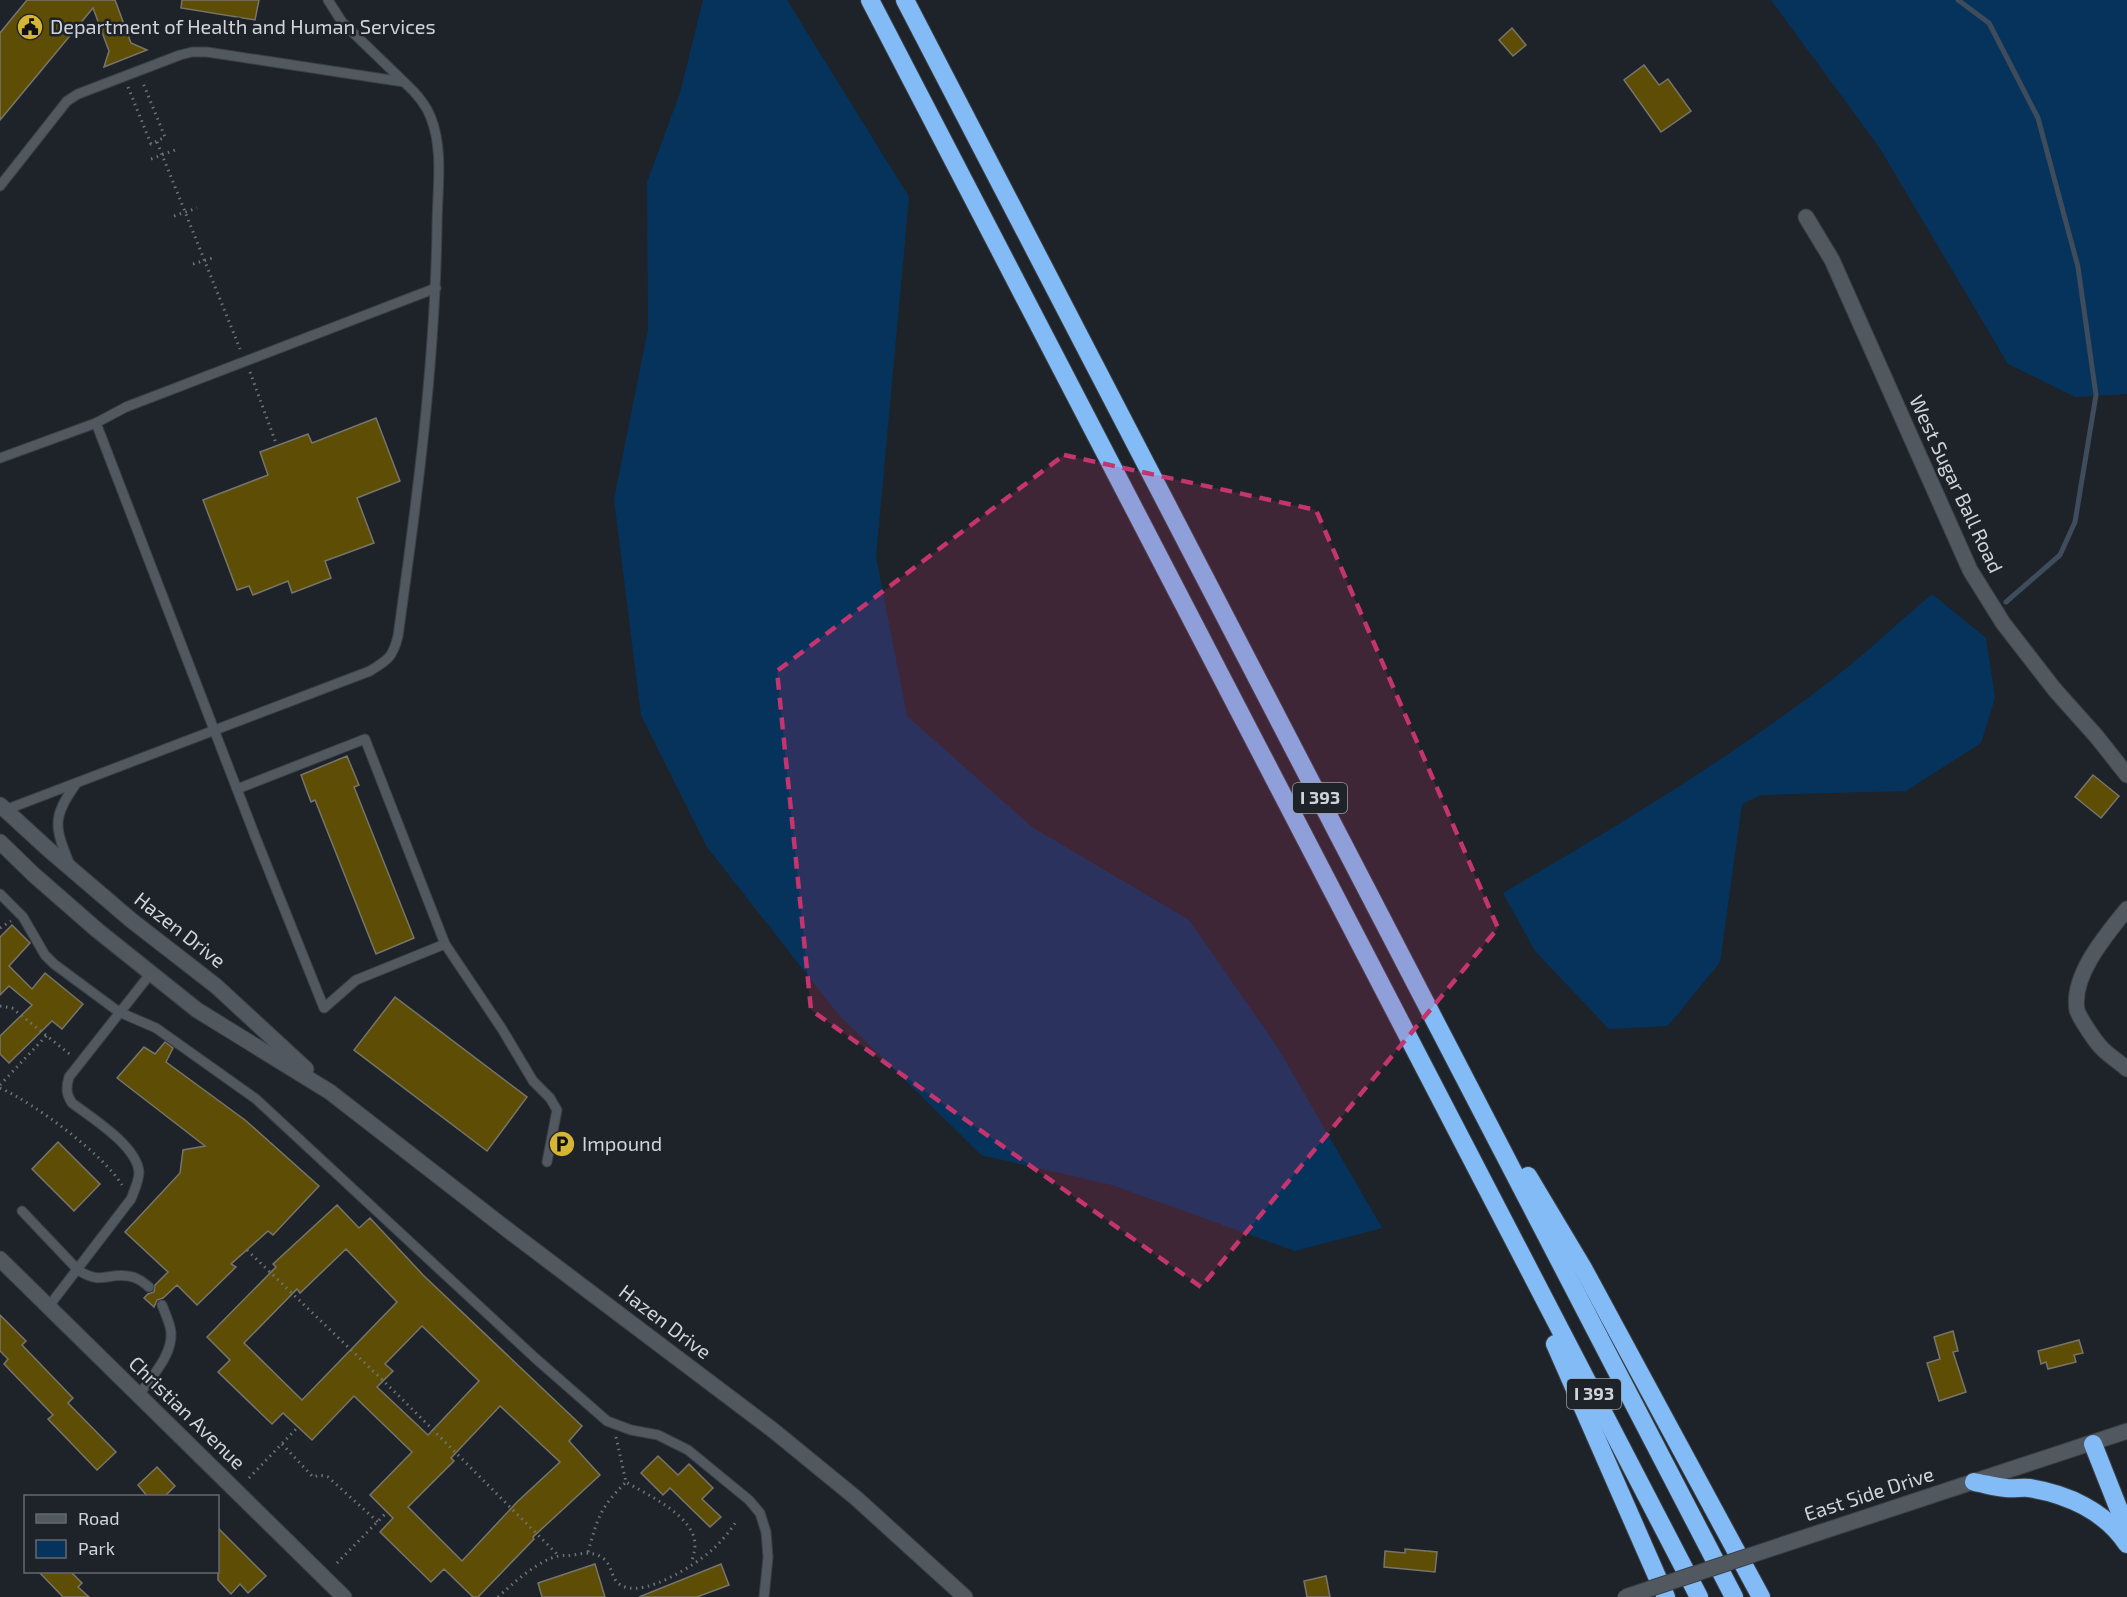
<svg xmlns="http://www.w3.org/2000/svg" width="2127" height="1597" font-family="'Exo 2',sans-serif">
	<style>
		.green { fill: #06335b }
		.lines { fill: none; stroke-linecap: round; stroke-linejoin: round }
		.stream { stroke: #3e4c5c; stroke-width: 5 }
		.building { fill: #5e4e05; stroke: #77756b; stroke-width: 1.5; fill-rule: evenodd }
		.lane-casing { stroke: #3b4046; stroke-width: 11 }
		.street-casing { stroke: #3b4046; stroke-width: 17 }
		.secondary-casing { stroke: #3b4046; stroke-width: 17 }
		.highway-casing { stroke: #3b4046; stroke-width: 20 }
		.path { stroke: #6d7378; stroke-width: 3; stroke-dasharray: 1.5 4.5; stroke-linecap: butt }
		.lane { stroke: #515860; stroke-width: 9 }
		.street { stroke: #515860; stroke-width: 15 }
		.secondary { stroke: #515860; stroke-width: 15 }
		.highway { stroke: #82bbf6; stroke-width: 18 }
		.secondary-bridge-casing { stroke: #3b4046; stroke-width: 17; stroke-linecap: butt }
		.secondary-bridge { stroke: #515860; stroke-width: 15 }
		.marked { fill: #c4346e; fill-opacity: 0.2; stroke: #c4346e; stroke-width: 4.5; stroke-dasharray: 12 8; stroke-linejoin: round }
		.labels { text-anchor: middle; stroke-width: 5; stroke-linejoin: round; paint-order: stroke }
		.shield { fill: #1d2329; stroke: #9a9fa4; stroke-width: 1.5 }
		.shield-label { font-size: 18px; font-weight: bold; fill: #d0d4d9 }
		.poi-label { font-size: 20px; fill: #d0d4d9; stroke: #1d2329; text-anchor: start }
		.street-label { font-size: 20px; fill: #d0d4d9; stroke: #1d2329 }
	</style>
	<rect width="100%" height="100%" fill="#1d2329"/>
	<g class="green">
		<path d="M703,0H787L909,197L876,557L907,716L1032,827L1189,920L1278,1048L1382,1228L1295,1251L1112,1185L981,1155L838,1014L707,847L641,715L614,499L648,329L647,182L680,93Z"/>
		<path d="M1771,0H2127V394L2075,397L2008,364L1879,147Z"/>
		<path d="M1932,594L1986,638L1995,698L1981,743L1906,791L1761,795L1742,804L1720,962L1668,1026L1609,1029L1535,951L1503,893C1611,830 1717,766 1817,691C1857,662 1894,626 1932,594Z"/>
	</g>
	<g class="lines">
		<path class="stream" d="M1958,0L1989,23L2038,118L2078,267L2096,395L2075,522L2060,555L2006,602"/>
	</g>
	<g class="building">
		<path d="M27,0H115L131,43L147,50L104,67L109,51L93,8L0,120V33Z"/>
		<path d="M182,0H259L255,20L181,8Z"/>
		<path d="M1512,28L1526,45L1513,56L1499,40Z"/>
		<path d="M1644,65L1659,85L1668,79L1691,111L1661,132L1624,80Z"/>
		<path d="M376,418L400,481L357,498L374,543L325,561L331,578L292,593L288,581L253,595L249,586L237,590L203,500L268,475L260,452L308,434L312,443Z"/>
		<path d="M347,756L359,785L354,787L414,938L376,954L315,800L311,802L301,775Z"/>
		<path d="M2093,775L2119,796L2101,818L2075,797Z"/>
		<path d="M12,925L30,943L9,966L32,989L45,973L83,1004L62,1029L52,1021L9,1063L0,1054V1036L32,1005L9,986L0,995V937Z"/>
		<path d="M395,997L527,1097L487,1151L354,1050Z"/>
		<path d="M165,1042L173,1048L166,1062L245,1120L319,1186L273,1235L268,1231L231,1264L236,1267L197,1305L177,1285L163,1298L157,1300L154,1307L144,1298L148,1294L154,1292L155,1285L168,1272L125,1232L180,1173L183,1150L205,1146L117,1078L144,1047L155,1054Z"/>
		<path d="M58,1142L100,1184L74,1211L32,1169Z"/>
		<path d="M337,1205L359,1228L370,1218L423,1275L582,1426L569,1441L600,1475L533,1537L534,1539L478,1597H473L444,1569L431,1582L380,1532L393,1518L370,1495L412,1452L354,1396L312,1440L283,1413L272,1424L218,1372L230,1360L207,1337L276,1267L273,1264ZM346,1249L397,1302L302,1400L244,1343L297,1289L300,1293ZM422,1326L479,1381L428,1435L377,1387L393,1371L385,1364ZM500,1406L560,1462L517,1502L462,1561L408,1507L454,1461L451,1458Z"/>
		<path d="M0,1315L26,1341L22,1345L73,1398L68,1403L116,1452L97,1470L48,1419L53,1415L4,1364L8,1359L0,1351Z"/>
		<path d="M1953,1331L1958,1351L1953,1352L1966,1392L1939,1401L1927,1363L1940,1359L1934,1337Z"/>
		<path d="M2079,1340L2083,1353L2074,1355L2076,1362L2048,1369L2046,1362L2041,1364L2038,1351Z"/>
		<path d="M658,1456L678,1475L689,1464L713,1488L702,1499L721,1517L710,1527L670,1488L663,1495L641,1473Z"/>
		<path d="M157,1467L175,1486L164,1497H148L138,1485Z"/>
		<path d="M218,1528L266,1576L248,1593L240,1584L231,1594L218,1580Z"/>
		<path d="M1405,1549L1437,1552L1435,1572L1384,1567L1385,1551L1405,1553Z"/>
		<path d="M595,1564L605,1597H542L538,1583Z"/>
		<path d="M721,1564L729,1585L697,1597H639Z"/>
		<path d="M39,1572H71L82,1583L78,1587L89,1597H63Z"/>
		<path d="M1326,1576L1330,1597H1307L1304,1581Z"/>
	</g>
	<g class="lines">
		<g class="lane-casing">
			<g id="lane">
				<path d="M328,0L342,22L404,82"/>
				<path d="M0,186L67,101L78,94L180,55L192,52H207L404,82C414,91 426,104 431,118C444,151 437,192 437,227C435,364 417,500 398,636C393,657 388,660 370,671L5,810"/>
				<path d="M96,423L255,836L324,1008L356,980L445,944"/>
				<path d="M0,458L96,423L126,407L436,288"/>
				<path d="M237,789L365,739L445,944L502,1029L533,1081L550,1098L557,1110L547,1162"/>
				<path d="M70,865C55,828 51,818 76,784"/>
				<path d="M0,894L23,917L45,955L54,964L119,1012L156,1028L256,1099L534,1357L607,1421L631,1430L658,1435L688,1450L749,1500L760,1513L766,1532L768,1557L764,1597"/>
				<path d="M22,1211L78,1270C101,1285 106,1273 128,1276C137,1277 143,1282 149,1287"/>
				<path d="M49,1306L131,1199C134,1191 139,1181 139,1172C137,1146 92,1118 72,1103C66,1094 66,1088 69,1077L151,973"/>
				<path d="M139,1395C151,1377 173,1355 171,1332C170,1323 165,1313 162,1305"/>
			</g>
		</g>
		<g class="street-casing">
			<g id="street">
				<path d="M1806,217L1832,260L1970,570L2003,623L2055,690L2097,737L2127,775"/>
				<path d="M2127,909C2107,934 2071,975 2077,1010C2079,1017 2093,1038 2099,1045C2106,1054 2118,1061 2127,1069"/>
				<path d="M0,1259L344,1597"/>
			</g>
		</g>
		<g class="secondary-casing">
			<g id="secondary">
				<path d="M0,805L48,849L131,920L216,986L306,1069"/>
				<path d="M0,842L33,874L97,930L197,1010L330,1092L513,1234L774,1431L856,1498L965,1597"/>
				<path d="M1821,1532L2127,1431"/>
			</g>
		</g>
		<g class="highway-casing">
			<g id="highway">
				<path d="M870,0L1699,1597"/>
				<path d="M905,0L1734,1597"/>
				<path d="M1528,1176L1583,1268L1761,1597"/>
				<path d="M1555,1344L1666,1597"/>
				<path d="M2093,1444L2127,1530"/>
				<path d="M1974,1482C1985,1484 1995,1487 2006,1488C2014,1489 2022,1487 2029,1488C2067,1494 2105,1511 2127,1544"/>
			</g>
		</g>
		<g class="path">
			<path d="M128,87L151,144L165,137L143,83"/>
			<path d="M157,142L240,349"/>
			<path d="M151,159L175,150"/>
			<path d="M174,216L197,208"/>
			<path d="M193,264L216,257"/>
			<path d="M250,372L277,446"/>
			<path d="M0,928L11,921"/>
			<path d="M0,1006L12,1008L72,1056"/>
			<path d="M0,1085L47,1035"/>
			<path d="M0,1088C34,1103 103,1154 122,1185"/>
			<path d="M247,1250L398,1395L559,1556"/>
			<path d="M616,1437L626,1482C648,1495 694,1516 695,1544C695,1551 693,1557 691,1563"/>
			<path d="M282,1444L313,1477L320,1475L328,1477L378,1522"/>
			<path d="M249,1478L298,1427"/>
			<path d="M588,1552C598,1517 600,1508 626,1482"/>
			<path d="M337,1563L387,1512"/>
			<path d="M498,1597C512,1584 540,1559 559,1556C564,1555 568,1556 573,1555C584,1553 594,1551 604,1559C614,1568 610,1582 625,1587C648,1595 695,1565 712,1550C721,1542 729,1532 736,1522"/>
		</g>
		<use href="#lane" class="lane"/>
		<use href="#street" class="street"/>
		<use href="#secondary" class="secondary"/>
		<use href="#highway" class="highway"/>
		<g class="secondary-bridge-casing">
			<path id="secondary-bridge" d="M1625,1597L1821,1532"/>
		</g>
		<use href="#secondary-bridge" class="secondary-bridge"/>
	</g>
	<path class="marked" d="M1064,455L1316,510L1498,928L1201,1287L811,1010L777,671Z"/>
	<defs>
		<g id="civic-disc" transform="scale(1.35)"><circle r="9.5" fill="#d6b534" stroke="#1d2329"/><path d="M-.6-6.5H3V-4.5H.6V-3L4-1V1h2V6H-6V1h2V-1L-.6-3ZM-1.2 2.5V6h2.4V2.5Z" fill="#111"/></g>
		<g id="parking-disc" transform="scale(1.35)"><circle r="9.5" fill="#d6b534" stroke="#1d2329"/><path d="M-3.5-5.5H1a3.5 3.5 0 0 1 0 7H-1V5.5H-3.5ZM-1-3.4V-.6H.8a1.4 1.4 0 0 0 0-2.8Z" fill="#111"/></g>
	</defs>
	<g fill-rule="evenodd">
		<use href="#civic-disc" x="30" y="27"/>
		<use href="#parking-disc" x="562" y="1144"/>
	</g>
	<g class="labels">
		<g class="shield">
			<rect x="1293" y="783" width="54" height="30" rx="4.5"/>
			<rect x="1567" y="1379" width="54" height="30" rx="4.5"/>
		</g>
		<g class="shield-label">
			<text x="1320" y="804">I 393</text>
			<text x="1594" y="1400">I 393</text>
		</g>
		<g class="poi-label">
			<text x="50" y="34">Department of Health and Human Services</text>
			<text x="582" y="1151">Impound</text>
		</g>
		<g class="street-label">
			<text transform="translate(1956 484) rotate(65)" y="7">West Sugar Ball Road</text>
			<text transform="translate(180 930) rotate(38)" y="7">Hazen Drive</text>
			<text transform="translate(665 1322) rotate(37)" y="7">Hazen Drive</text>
			<text transform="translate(187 1413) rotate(44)" y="7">Christian Avenue</text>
			<text transform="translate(1869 1494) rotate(-18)" y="7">East Side Drive</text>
		</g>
	</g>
	<rect x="24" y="1495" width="195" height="78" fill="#1d2329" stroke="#656a6f" stroke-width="1.5"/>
	<rect x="36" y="1514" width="30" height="9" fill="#515860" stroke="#656a6f" stroke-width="1.5"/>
	<text x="78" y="1525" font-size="18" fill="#d0d4d9">Road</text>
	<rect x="36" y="1540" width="30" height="18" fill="#06335b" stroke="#656a6f" stroke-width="1.5"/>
	<text x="78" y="1555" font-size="18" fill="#d0d4d9">Park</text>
</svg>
